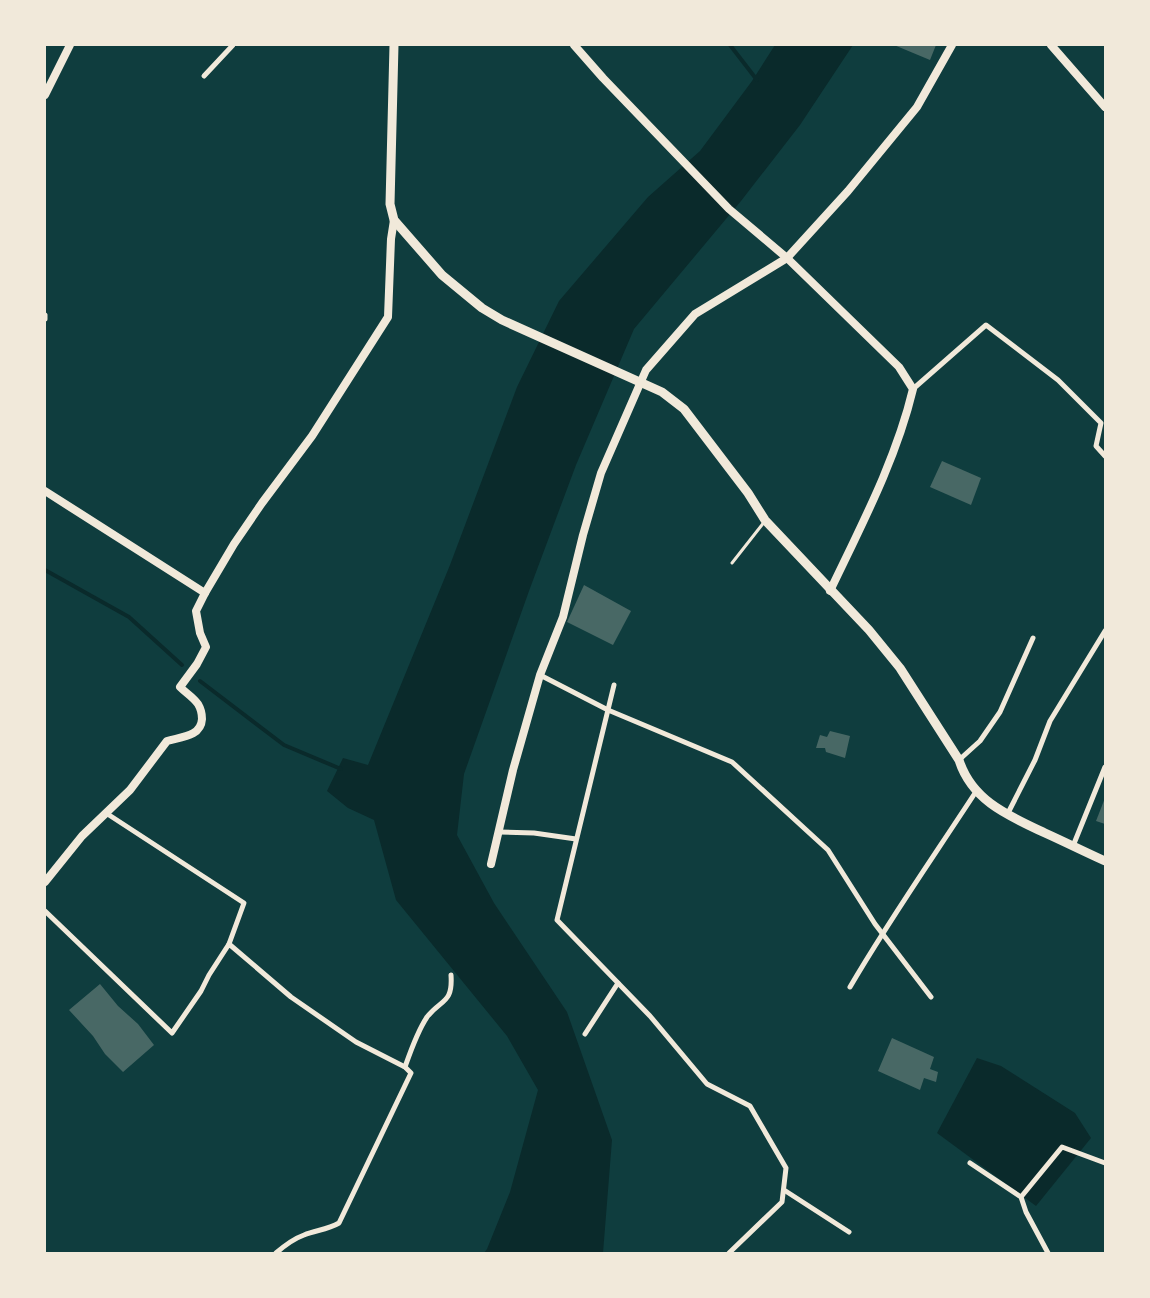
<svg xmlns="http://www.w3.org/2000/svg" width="1150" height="1298" font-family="'Sofia Sans Condensed',sans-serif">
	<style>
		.water { fill: #0a2a2b }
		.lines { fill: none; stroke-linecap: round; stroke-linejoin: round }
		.stream { stroke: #0a2a2b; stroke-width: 4 }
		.building { fill: #486865 }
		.service { stroke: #f1e9da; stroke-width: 3 }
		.minor { stroke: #f1e9da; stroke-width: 5 }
		.tertiary { stroke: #f1e9da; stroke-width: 8 }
		.secondary { stroke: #f1e9da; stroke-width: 9 }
	</style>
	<rect width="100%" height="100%" fill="#0f3d3e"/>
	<g class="water">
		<path d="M775,45H853L800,125L741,201L634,329L576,465L529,591L464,774L457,835L494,903L567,1012L612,1140L603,1253H484L487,1249L510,1192L538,1090L507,1036L396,900L374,820L348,808L327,791L343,758L368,765L450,565L517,387L559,301L648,197L700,151L752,81Z"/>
		<path d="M977,1058L1001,1066L1075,1113L1091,1138L1036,1206L937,1133Z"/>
	</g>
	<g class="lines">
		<g class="stream">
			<path d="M730,45L757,80"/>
			<path d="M45,570L129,617L182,665"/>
			<path d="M200,681L284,745L341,769"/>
		</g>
	</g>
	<g class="building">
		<path d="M894,45H936L930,60Z"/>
		<path d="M942,461L981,478L971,505L930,487Z"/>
		<path d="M584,585L631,611L613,645L567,622Z"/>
		<path d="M830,731L850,736L845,758L826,752L825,748H816L820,735L827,737Z"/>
		<path d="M1105,798V824L1096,821Z"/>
		<path d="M100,984L118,1006L138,1024L154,1045L123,1072L105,1054L93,1036L69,1010Z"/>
		<path d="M892,1038L934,1057L930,1069L938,1072L936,1082L924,1078L920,1090L878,1071Z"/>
	</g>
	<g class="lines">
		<path class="service" d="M732,563L765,521"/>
		<g class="minor">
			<path d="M204,76L233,45"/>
			<path d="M45,315V319"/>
			<path d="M913,389L986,325L1058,380L1101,423L1096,446L1105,456"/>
			<path d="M540,675L608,710L732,762L828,850L875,924L931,997"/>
			<path d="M614,685L557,920L650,1016L707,1084L750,1106L786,1168L782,1202L729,1253"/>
			<path d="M959,760L980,741L1000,712L1033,638"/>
			<path d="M106,813L244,903L229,944"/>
			<path d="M1007,815L1035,760L1050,721L1105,631"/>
			<path d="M499,832L534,833L576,839"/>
			<path d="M1073,846L1105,767"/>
			<path d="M45,911L172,1033L201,991L209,975L229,944L291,997L356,1042L405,1067L411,1073L339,1223C327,1230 316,1230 304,1235C293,1239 284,1246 276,1253"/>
			<path d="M850,987C889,920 934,856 977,790"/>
			<path d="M585,1034L618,983"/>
			<path d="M405,1067C411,1050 417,1032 427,1017C441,999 453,1004 451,975"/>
			<path d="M970,1163L1021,1197L1026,1212L1048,1253"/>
			<path d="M784,1190L849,1232"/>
			<path d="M1021,1197L1062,1147L1105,1163"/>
		</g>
		<g class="tertiary">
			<path d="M574,45L603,78L729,209L787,258L899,367L913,389C896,460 861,526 830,591"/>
			<path d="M1051,45L1105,107"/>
			<path d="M45,95L70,45"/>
			<path d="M45,491L205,593"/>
			<path d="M491,864L513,770L540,675L563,617L583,535L601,473L646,370L695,314L787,258L848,191L917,107L952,45"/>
			<path d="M45,882L82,836L130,790L167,741C180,737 201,737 202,719C202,714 201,709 198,704C193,697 186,693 180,687L197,664L206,647L200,633L196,611L205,593L234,544L262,503L312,436L388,317L391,239L394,220"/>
		</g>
		<path class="secondary" d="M394,45L390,204L394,220L442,275L482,308L502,320L662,392L684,409L748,493L765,520L869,630L900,668L959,760C972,801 1009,816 1045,833C1065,842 1085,852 1105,861"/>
	</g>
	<rect width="1150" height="1298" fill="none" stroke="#f1e9da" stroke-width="92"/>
</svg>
